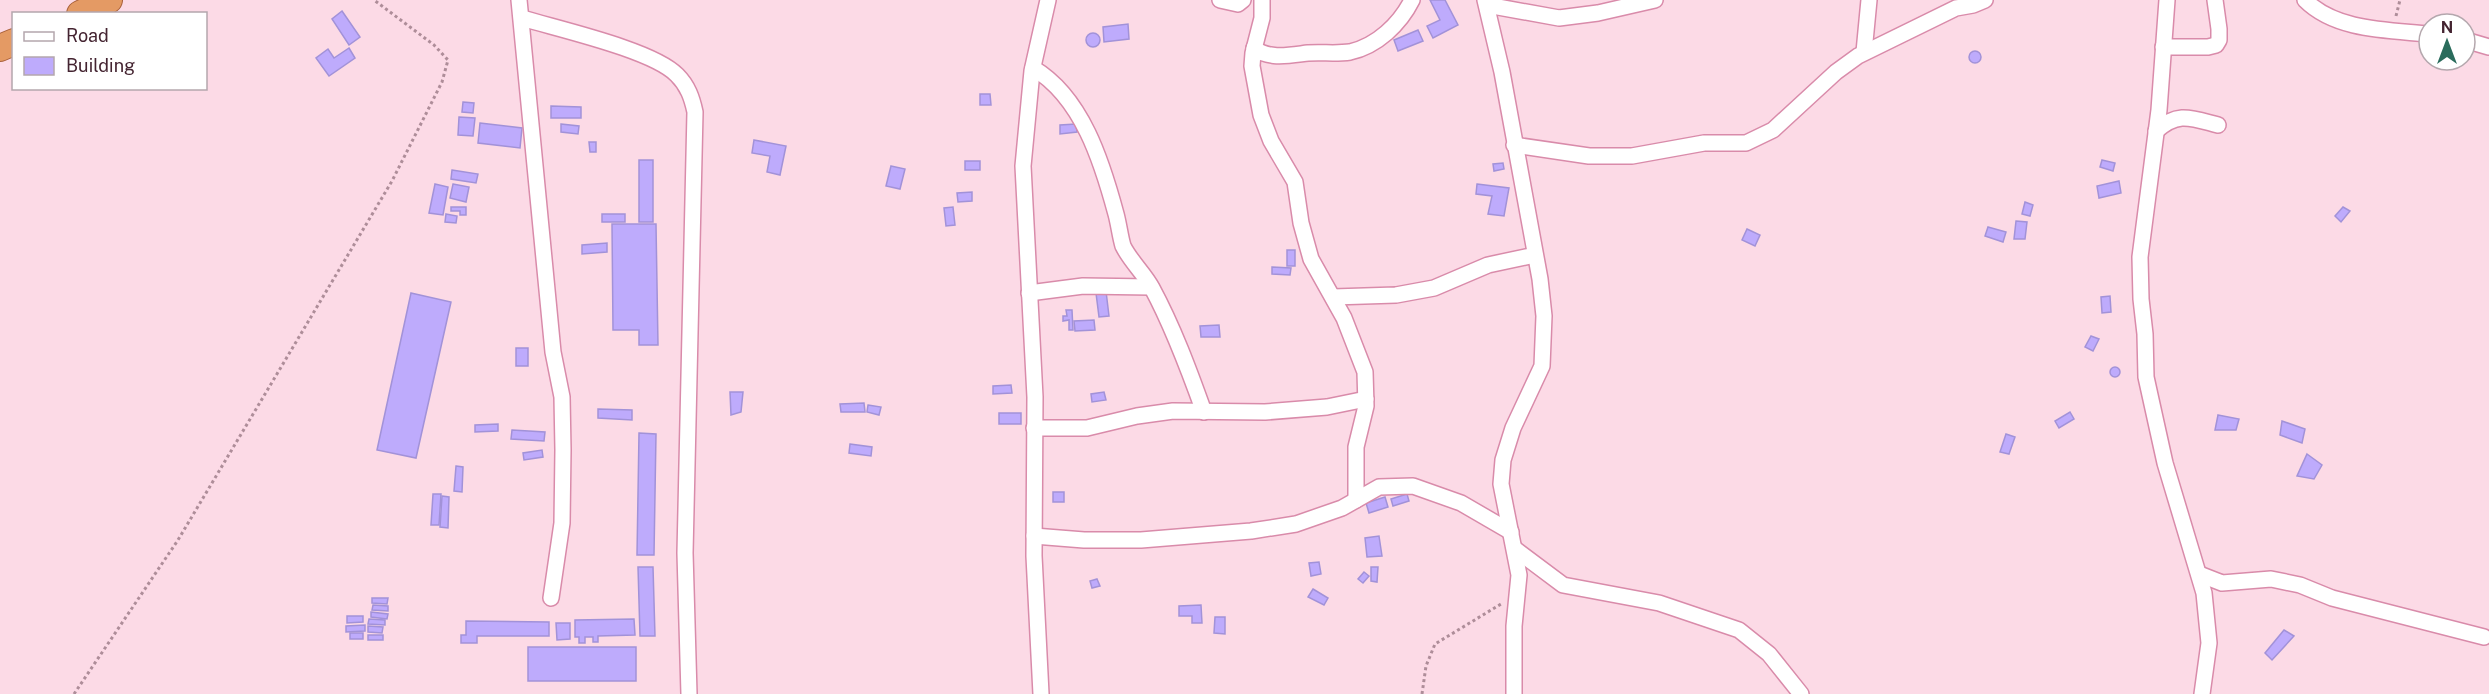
<svg xmlns="http://www.w3.org/2000/svg" width="2489" height="694" font-family="'Public Sans',sans-serif">
	<style>
		.building { fill: #beabfc; stroke: #a292d8; stroke-width: 1.5 }
		.lines { fill: none; stroke-linecap: round; stroke-linejoin: round }
		.minor-casing { stroke: #d98baa; stroke-width: 18 }
		.trunk-casing { stroke: #a86039; stroke-width: 28 }
		.path { stroke: #ae8d99; stroke-width: 3; stroke-dasharray: 3 3; stroke-linecap: butt }
		.minor { stroke: #fff; stroke-width: 15 }
		.trunk { stroke: #e49a64; stroke-width: 26 }
	</style>
	<rect width="100%" height="100%" fill="#fcdae6"/>
	<g class="building">
		<path d="M1430,0H1445L1458,25L1433,38L1427,26L1440,20Z"/>
		<path d="M342,11L360,37L349,45L332,19Z"/>
		<path d="M1128,24L1129,39L1104,42L1103,27Z"/>
		<path d="M1418,30L1423,41L1398,51L1394,40Z"/>
		<circle cx="1093" cy="40" r="7"/>
		<path d="M349,48L355,58L329,76L316,58L328,49L334,58Z"/>
		<circle cx="1975" cy="57" r="6"/>
		<path d="M980,94H990L991,105H980Z"/>
		<path d="M463,102L474,103L473,113L462,112Z"/>
		<path d="M551,106L581,107V118H551Z"/>
		<path d="M459,117L475,118L473,136L458,135Z"/>
		<path d="M480,123L522,128L520,148L478,143Z"/>
		<path d="M561,124L579,126L578,134L561,132Z"/>
		<path d="M1076,124L1077,132L1060,134V125Z"/>
		<path d="M754,140L786,146L780,175L767,172L770,156L752,153Z"/>
		<path d="M589,142H596V152H590Z"/>
		<rect x="639" y="160" width="14" height="62"/>
		<path d="M2102,160L2115,163L2113,171L2100,167Z"/>
		<rect x="965" y="161" width="15" height="9"/>
		<path d="M1503,163L1504,169L1494,171L1493,164Z"/>
		<path d="M891,166L905,169L900,189L886,186Z"/>
		<path d="M452,170L478,174L476,183L451,179Z"/>
		<path d="M2119,181L2121,193L2099,198L2097,186Z"/>
		<path d="M435,184L448,187L443,215L429,213Z"/>
		<path d="M453,184L469,187L466,202L450,198Z"/>
		<path d="M1477,184L1509,188L1504,216L1488,214L1492,196L1476,194Z"/>
		<path d="M972,192V201L958,202L957,193Z"/>
		<path d="M2025,202L2033,205L2030,216L2022,214Z"/>
		<path d="M451,207H466V215H460V211H451Z"/>
		<path d="M953,207L955,225L946,226L944,208Z"/>
		<path d="M2343,207L2350,211L2341,222L2335,216Z"/>
		<path d="M446,214L457,216L456,223L445,222Z"/>
		<rect x="602" y="214" width="23" height="8"/>
		<path d="M2016,221L2027,222L2025,239H2014Z"/>
		<path d="M612,224H656L658,345H639V330H613Z"/>
		<path d="M1988,227L2006,232L2003,242L1985,236Z"/>
		<path d="M1747,229L1760,235L1755,246L1742,240Z"/>
		<path d="M607,243V252L582,254V245Z"/>
		<rect x="1287" y="250" width="8" height="16"/>
		<path d="M1272,267L1291,268L1290,275L1272,274Z"/>
		<path d="M1106,291L1109,316L1099,317L1096,293Z"/>
		<path d="M411,293L451,302L416,458L377,450Z"/>
		<path d="M2110,296L2111,312L2102,313L2101,297Z"/>
		<path d="M1066,310H1072L1073,330H1069V320L1063,321V316H1067Z"/>
		<path d="M1094,320L1095,330L1075,331L1074,321Z"/>
		<path d="M1219,325L1220,337H1201L1200,326Z"/>
		<path d="M2091,336L2099,339L2093,351L2085,347Z"/>
		<rect x="516" y="348" width="12" height="18"/>
		<circle cx="2115" cy="372" r="5"/>
		<path d="M1011,385L1012,393L993,394V386Z"/>
		<path d="M730,392H743L741,412L731,415Z"/>
		<path d="M1104,392L1106,400L1092,402L1091,394Z"/>
		<path d="M864,403L865,412H841L840,404Z"/>
		<path d="M868,405L881,407L879,415L867,412Z"/>
		<path d="M598,409L632,410V420L598,418Z"/>
		<path d="M2070,412L2074,419L2059,428L2055,421Z"/>
		<rect x="999" y="413" width="22" height="11"/>
		<path d="M2218,415L2239,419L2236,430H2215Z"/>
		<path d="M2282,421L2305,429L2302,443L2280,435Z"/>
		<path d="M498,424V431L475,432V425Z"/>
		<path d="M512,430L545,432L544,441L511,439Z"/>
		<path d="M639,433L656,434L654,555H637Z"/>
		<path d="M2006,434L2015,437L2009,454L2000,452Z"/>
		<path d="M850,444L872,447L871,456L849,453Z"/>
		<path d="M542,450L543,457L524,460L523,453Z"/>
		<path d="M2307,454L2322,465L2314,479L2297,476Z"/>
		<path d="M456,466L463,467L462,492L454,491Z"/>
		<rect x="1053" y="492" width="11" height="10"/>
		<path d="M433,494H441L439,525H431Z"/>
		<path d="M1407,494L1409,501L1393,506L1391,499Z"/>
		<path d="M442,496L449,497L448,528L440,527Z"/>
		<path d="M1385,497L1388,507L1369,513L1366,503Z"/>
		<path d="M1379,536L1382,556L1367,557L1365,538Z"/>
		<path d="M1319,562L1321,574L1311,576L1309,563Z"/>
		<path d="M638,567H653L655,636H640Z"/>
		<path d="M1371,567H1378L1377,582L1371,581Z"/>
		<path d="M1364,572L1369,576L1363,583L1358,579Z"/>
		<path d="M1097,579L1100,586L1092,588L1090,581Z"/>
		<path d="M1313,589L1328,598L1324,605L1308,597Z"/>
		<path d="M372,598H388L387,604L372,603Z"/>
		<path d="M373,605L388,606V611L372,610Z"/>
		<path d="M1201,605L1202,623H1192V616H1179V606Z"/>
		<path d="M371,612L388,614L387,619L371,617Z"/>
		<path d="M347,616H363V622L347,623Z"/>
		<path d="M1215,617H1225V634L1214,633Z"/>
		<path d="M369,619L385,620V625L368,624Z"/>
		<path d="M634,619L635,635L598,636V642H593V637H585V643H579V637H575V620Z"/>
		<path d="M466,621L549,622V636H477V643H461V635H466Z"/>
		<path d="M556,623H570V639L557,640Z"/>
		<path d="M365,625V631L346,632V626Z"/>
		<path d="M368,626L383,627L382,633L368,632Z"/>
		<path d="M2284,630L2294,636L2272,660L2265,653Z"/>
		<rect x="350" y="633" width="13" height="6"/>
		<rect x="368" y="635" width="15" height="5"/>
		<rect x="528" y="647" width="108" height="34"/>
	</g>
	<g class="lines">
		<g class="minor-casing">
			<g id="minor">
				<path d="M519,0L553,352L562,397L563,450L562,523L551,598"/>
				<path d="M1220,0L1238,4L1243,0"/>
				<path d="M1262,0V18L1253,53L1252,66L1261,115L1271,141L1295,182L1301,223L1311,259L1344,318L1365,372L1366,406L1356,447V500"/>
				<path d="M1485,0L1502,72L1540,279L1544,316L1542,366L1513,428L1503,460L1501,484L1519,575L1514,626V694"/>
				<path d="M2167,0L2159,110L2140,257L2141,299L2145,334L2146,377L2165,463L2204,593L2209,643L2202,694"/>
				<path d="M2305,0C2336,31 2388,30 2429,34"/>
				<path d="M1487,5L1559,18L1598,13L1655,0"/>
				<path d="M522,18C558,29 653,50 677,75C688,86 692,98 695,112L685,553L689,694"/>
				<path d="M2465,40L2489,47"/>
				<path d="M2163,47H2208L2216,45L2219,40V29L2215,0"/>
				<path d="M1254,48C1269,60 1291,55 1308,53C1322,52 1336,54 1350,52C1377,46 1400,24 1412,0"/>
				<path d="M1864,52L1869,0"/>
				<path d="M1033,68C1082,97 1102,162 1116,214C1119,225 1120,236 1123,246C1131,262 1144,273 1152,288C1173,327 1189,370 1204,412"/>
				<path d="M2156,131C2178,111 2191,118 2218,125"/>
				<path d="M1514,145L1589,156H1632L1704,143H1746L1773,130L1836,72L1858,56L1956,8L1973,5L1985,0"/>
				<path d="M1029,293L1083,286L1151,287"/>
				<path d="M1333,297L1396,295L1434,288L1488,265L1535,255"/>
				<path d="M1034,428H1087L1137,416L1173,411L1265,412L1327,407L1366,399"/>
				<path d="M1034,536L1084,540H1141L1251,531L1296,524L1342,508L1379,487L1413,486L1461,503L1511,532"/>
				<path d="M1515,549L1563,585L1659,603L1739,630L1769,654L1801,694"/>
				<path d="M2199,574L2222,583L2271,579L2300,585L2332,598L2484,637"/>
				<path d="M1041,694L1034,556L1035,397L1023,166L1032,71L1048,0"/>
			</g>
		</g>
		<g class="trunk-casing">
			<g id="trunk">
				<path d="M80,14L109,0"/>
				<path d="M0,48L14,42"/>
			</g>
		</g>
		<g class="path">
			<path d="M2396,16L2400,0"/>
			<path d="M74,694L178,540L392,181L442,82L448,60L434,45L374,0"/>
			<path d="M1422,694L1426,666L1435,644L1501,604"/>
		</g>
		<use href="#minor" class="minor"/>
		<use href="#trunk" class="trunk"/>
	</g>
	<rect x="12" y="12" width="195" height="78" fill="#ffffff" stroke="#b4a7ad" stroke-width="1.5"/>
	<rect x="24" y="32" width="30" height="9" fill="#ffffff" stroke="#b4a7ad" stroke-width="1.5"/>
	<text x="66" y="42" font-size="18" fill="#442431">Road</text>
	<rect x="24" y="57" width="30" height="18" fill="#beabfc" stroke="#b4a7ad" stroke-width="1.5"/>
	<text x="66" y="72" font-size="18" fill="#442431">Building</text>
	<g transform="translate(2447 42)"><circle r="28" fill="#ffffff" stroke="#b4a7ad" stroke-width="1.5"/>
	<path d="M0-4.5L10 22L0 15L-10 22Z" fill="#2a6c5c"/>
	<text y="-9" font-size="16" font-weight="bold" text-anchor="middle" fill="#442431">N</text>
	</g>
</svg>
